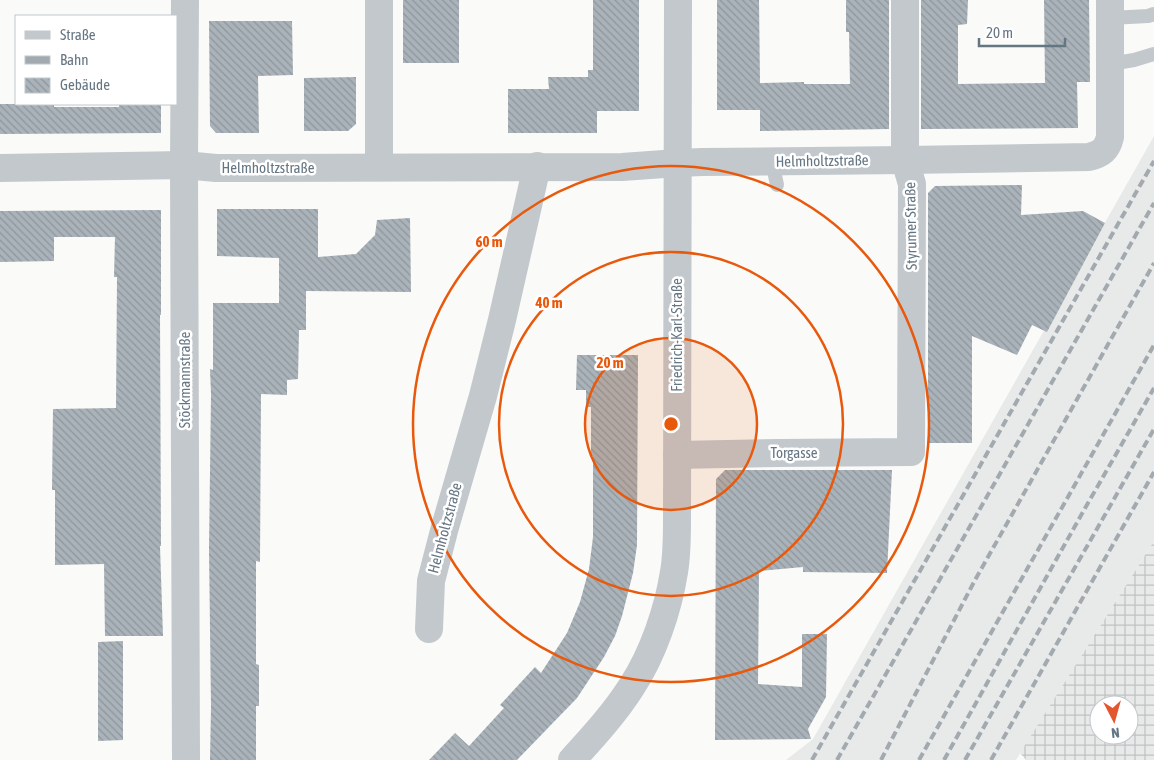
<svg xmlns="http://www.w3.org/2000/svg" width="1154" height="760" font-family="'Asap Condensed',sans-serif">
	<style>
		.built { fill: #e8e9e9 }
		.industrial { fill: url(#industrial-grid); fill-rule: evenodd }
		.building { fill: url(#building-back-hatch) }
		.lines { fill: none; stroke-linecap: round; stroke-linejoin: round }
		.service { stroke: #c3c8cc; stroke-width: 14 }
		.minor { stroke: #c3c8cc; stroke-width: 28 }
		.rail { stroke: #a2aab0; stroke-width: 4; stroke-dasharray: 8 4; stroke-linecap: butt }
		.ring { fill: none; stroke: #e8590c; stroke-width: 2.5 }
		.labels { text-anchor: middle; stroke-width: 5; stroke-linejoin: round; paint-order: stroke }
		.street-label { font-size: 15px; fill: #657683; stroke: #fff }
		.centre { fill: #e8590c; stroke: #fff; stroke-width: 2.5 }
		.ring-label { font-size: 15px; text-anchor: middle; font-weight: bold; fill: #e8590c; stroke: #fff; stroke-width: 5; stroke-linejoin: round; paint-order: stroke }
	</style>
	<defs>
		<pattern id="industrial-grid" width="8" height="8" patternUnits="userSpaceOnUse" patternTransform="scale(1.25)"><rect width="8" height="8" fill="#e8e9e9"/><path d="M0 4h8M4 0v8" fill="none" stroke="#c0c1c2"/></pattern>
		<pattern id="building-back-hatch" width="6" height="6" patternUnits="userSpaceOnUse" patternTransform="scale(1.25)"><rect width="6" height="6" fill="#aab3b9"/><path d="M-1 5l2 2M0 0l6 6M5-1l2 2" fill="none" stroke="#8e969c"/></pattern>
	</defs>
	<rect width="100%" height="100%" fill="#fafaf8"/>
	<path class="built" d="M1154,136V541L1016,760H786L813,739Z"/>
	<path class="industrial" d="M1154,541V760H1026L1020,753ZM1099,705H1129V735H1099Z"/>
	<g class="building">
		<rect x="403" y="0" width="56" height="63"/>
		<path d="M593,0H639V111H597V133H508V89H549L548,77H588V70H593Z"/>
		<path d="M717,0H759L760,83L804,82V84H850L849,32H846V0H889V129L760,131V110H717Z"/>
		<path d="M921,0H968L967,24L958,25V84L1045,83L1044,0H1089L1090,82H1077L1078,128L921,129Z"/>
		<path d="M209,21H292L293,75L258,76L259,133H216L210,126Z"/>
		<path d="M356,77V124L348,131H304V78Z"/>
		<path d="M0,104H54V107H119V104H161V133L0,134Z"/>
		<path d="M1022,185L1021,215L1083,211L1105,223L1047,332L1032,325L1017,355L972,336V443H928V193L935,186Z"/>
		<path d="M217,209H318V257L356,254L375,235L377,220L410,218L411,292L306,291V330H299L298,379L287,380V395L261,394L260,562L256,561V664L259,665V706H256V760H210L211,707L209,550L211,394L210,369L213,370V303H279V258L217,256Z"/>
		<path d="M161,210V315H160L161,546H160L163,636H105L104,564L55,565V490H52L53,409L116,408L117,277H114L115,237H54V261L0,262V211Z"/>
		<path d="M577,355H638L637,545L633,573L622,616L615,636L604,657L577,698L517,760H429L455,733L469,746L504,708L500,705L535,667L541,673L567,633L580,602L589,569L593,537V456H591V407H586V390H576Z"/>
		<path d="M725,470H892L887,573L803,572V567L759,571L758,684L802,687V634H827L826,697L808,729L811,739L715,740L716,479Z"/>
		<path d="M123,641V740L98,741V642Z"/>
	</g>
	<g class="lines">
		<g class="service">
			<path d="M1110,18L1148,16L1154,14"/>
			<path d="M1110,64L1134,60L1154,54"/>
			<path d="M772,161L777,185"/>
		</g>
		<g class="minor">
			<path d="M185,0L184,165L186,760"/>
			<path d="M379,167V0"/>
			<path d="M0,168L184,165L216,168L622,167L678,163L702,162L905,160L1089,157C1101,154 1107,150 1110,137V0"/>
			<path d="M677,455L778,453L911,452L912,184L905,160V0"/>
			<path d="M429,629L431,581L445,527L483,396L502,320L537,166"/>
			<path d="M572,760C593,737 615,713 632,686C653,654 668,610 674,572C677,555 677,537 677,519L678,0"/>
		</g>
		<g class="rail">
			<path d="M812,760L1154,161"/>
			<path d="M837,760L1154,203"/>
			<path d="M881,760L975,580L1154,263"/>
			<path d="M919,760L1154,345"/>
			<path d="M944,760L1084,510L1154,388"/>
			<path d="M965,760L1154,429"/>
			<path d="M991,760L1154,472"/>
		</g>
	</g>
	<circle cx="671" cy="424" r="86" fill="#e8590c" fill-opacity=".12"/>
	<g class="ring">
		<circle cx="671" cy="424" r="86"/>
		<circle cx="671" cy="424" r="172"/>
		<circle cx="671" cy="424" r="258"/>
	</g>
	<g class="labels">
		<g class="street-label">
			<text transform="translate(822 161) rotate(-1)" y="5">Helmholtzstraße</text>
			<text x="268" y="173">Helmholtzstraße</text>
			<text transform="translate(911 226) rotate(-91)" y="5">Styrumer Straße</text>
			<text transform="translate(677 335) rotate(-90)" y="5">Friedrich-Karl-Straße</text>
			<text transform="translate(185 380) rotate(-90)" y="5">Stöckmannstraße</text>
			<text x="794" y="458">Torgasse</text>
			<text transform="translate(445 528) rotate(-75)" y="5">Helmholtzstraße</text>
		</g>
	</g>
	<circle cx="671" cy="424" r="8" class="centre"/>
	<g class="ring-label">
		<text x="489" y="247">60 m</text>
		<text x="549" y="308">40 m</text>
		<text x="610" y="368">20 m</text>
	</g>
	<rect x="15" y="15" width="162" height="90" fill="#ffffff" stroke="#c1c8cd"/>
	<rect x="25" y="31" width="25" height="8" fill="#c3c8cc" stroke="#c1c8cd"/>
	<text x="60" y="40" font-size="15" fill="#657683">Straße</text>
	<rect x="25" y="56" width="25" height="8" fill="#a2aab0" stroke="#c1c8cd"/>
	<text x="60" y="65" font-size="15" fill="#657683">Bahn</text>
	<rect x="25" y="78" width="25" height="15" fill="url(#building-back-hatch)" stroke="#c1c8cd"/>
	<text x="60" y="90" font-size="15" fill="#657683">Gebäude</text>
	<g transform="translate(1114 720) rotate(174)"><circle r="24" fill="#ffffff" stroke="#c1c8cd"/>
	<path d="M0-4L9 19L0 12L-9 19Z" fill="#e4572e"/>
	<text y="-8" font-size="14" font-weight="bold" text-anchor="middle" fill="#657683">N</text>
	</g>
	<path d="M979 38v8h86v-8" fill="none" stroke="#657683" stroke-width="2.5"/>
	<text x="986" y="38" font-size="15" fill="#657683" stroke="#ffffff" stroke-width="4" paint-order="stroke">20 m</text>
</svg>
